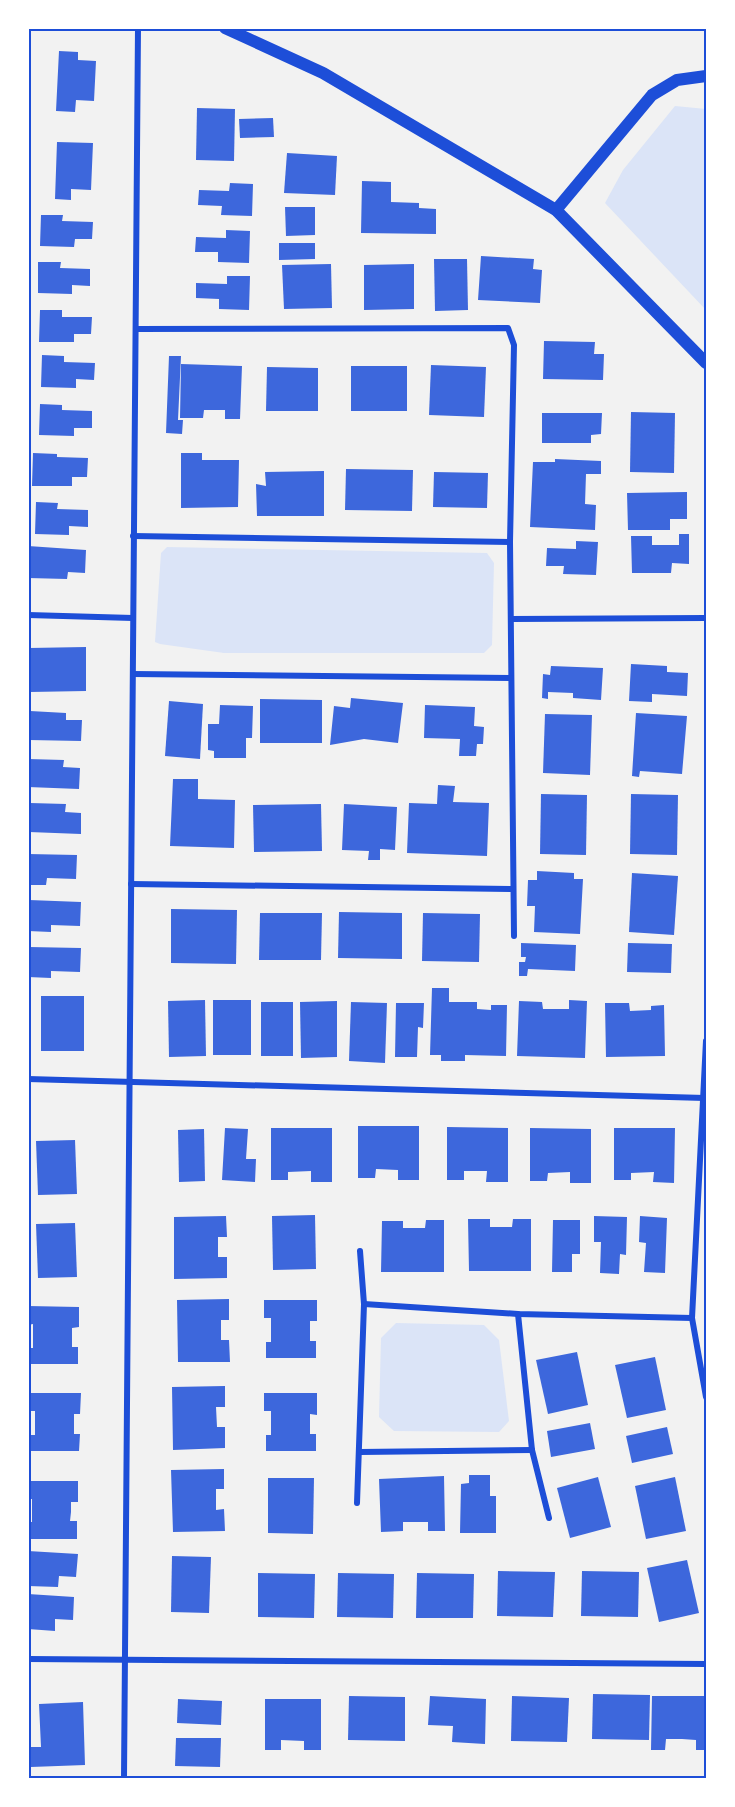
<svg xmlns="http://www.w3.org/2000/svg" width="735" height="1807" font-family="'Sofia Sans Condensed',sans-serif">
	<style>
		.green { fill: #dbe4f7 }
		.building { fill: #3d67dc }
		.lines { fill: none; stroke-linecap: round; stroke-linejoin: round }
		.minor { stroke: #1d4ed8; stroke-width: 6 }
		.secondary { stroke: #1d4ed8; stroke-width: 12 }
		.neatline { fill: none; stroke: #1d4ed8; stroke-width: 2 }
	</style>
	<rect width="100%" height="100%" fill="#f2f2f2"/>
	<g class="green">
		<path d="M675,106L706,109V310L605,203L623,170Z"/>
		<path d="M167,547L487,553L494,563L492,645L484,653H224L160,644L155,642L161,553Z"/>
		<path d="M396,1323L484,1325L499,1340L509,1421L499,1432L394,1431L379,1417L381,1338Z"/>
	</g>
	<g class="building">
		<path d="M59,51L78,52V60L96,61L94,101L76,100L75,112L56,111Z"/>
		<path d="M197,108L235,109L234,161L196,160Z"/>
		<path d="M273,118L274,137L240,138L239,119Z"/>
		<path d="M57,142L93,143L91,190L71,189V200L55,199Z"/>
		<path d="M287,153L337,156L335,195L284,193Z"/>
		<path d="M362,181L391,182V202L419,203V208L436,209V234L361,233Z"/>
		<path d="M230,183L253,184L252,216L221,215L222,206L198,205L199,190L229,191Z"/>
		<path d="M285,207H315V235L286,236Z"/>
		<path d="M41,215H63L62,221L93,222L92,239H75L74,247L40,246Z"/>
		<path d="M226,230L250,231L249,263L218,262V252H195L196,237L226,238Z"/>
		<path d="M279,243H315V259L279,260Z"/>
		<path d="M481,256L534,259L533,269L542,270L540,303L478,300Z"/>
		<path d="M434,259H467L468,310L435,311Z"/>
		<path d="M38,262H61L60,268L90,269V286L72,285V294L38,293Z"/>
		<path d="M331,264L332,308L284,309L282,265Z"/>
		<path d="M414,264V309L364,310V265Z"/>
		<path d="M227,276H250L249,310L219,309V299L196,298V283L227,284Z"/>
		<path d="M40,310H62V317H92L91,334H74V342H39Z"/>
		<path d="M544,341L595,342L594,354H604L603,380L543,379Z"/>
		<path d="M42,355L64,356V362L95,363L94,380L76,379V388L41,387Z"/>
		<path d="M169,356H181L178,420H183L182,434L166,433Z"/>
		<path d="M181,364L242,366L240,419H225V410H204L203,418H180Z"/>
		<path d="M431,365L486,367L484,417L429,415Z"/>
		<rect x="351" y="366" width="56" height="45"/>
		<path d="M267,367L318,368V411H266Z"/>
		<path d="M40,404L62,405V410L92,411V428H74V436L39,435Z"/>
		<path d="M631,412L675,413L674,473L630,472Z"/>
		<path d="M542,413H602L601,434L591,435V443H542Z"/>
		<path d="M33,453L57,454V457L88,458L87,477H72V486H32Z"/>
		<path d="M181,453H202V460H239L238,507L181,508Z"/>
		<path d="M555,459L601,461V474H586L585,504L596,505L595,530L530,527L533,462H555Z"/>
		<path d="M346,469L413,470L412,511L345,510Z"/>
		<path d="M324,471V516H257L256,484L266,486L265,472Z"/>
		<path d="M434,472L488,473L487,508L433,507Z"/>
		<path d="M687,492V519H670V530H628L627,493Z"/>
		<path d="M36,502L58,503L57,509L88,510V527L69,526V535L35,534Z"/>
		<path d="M679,534H689V564L672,563L671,573H632L631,536H652V545H679Z"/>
		<path d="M576,541L598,542L596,575L563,574L564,566H546L547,548L576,549Z"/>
		<path d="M28,546L86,550L85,573L68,572L67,579L28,578Z"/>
		<path d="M86,647V691L30,692L29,648Z"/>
		<path d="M631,664L667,666V672L688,673L687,696L652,694V702L629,701Z"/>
		<path d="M551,666L603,668L601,700L573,698V693L548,692V699L542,698L543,674L550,675Z"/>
		<path d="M351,698L403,703L398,743L364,739L330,745L334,706L350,708Z"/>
		<path d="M260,699L322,700V743H260Z"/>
		<path d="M169,701L203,704L200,759L165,756Z"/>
		<path d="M220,705L253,706L252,738H246V758H214V751L208,750V724H219Z"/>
		<path d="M425,705L475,707L474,726L484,727L483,744H477L476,756H459L460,739L424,738Z"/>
		<path d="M30,711L66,713V720H82L81,741L29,740Z"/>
		<path d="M636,713L687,716L682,774L640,771L639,777L632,776Z"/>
		<path d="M545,714L592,715L590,775L543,773Z"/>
		<path d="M28,759L64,760L63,767L80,768L79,789L28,787Z"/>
		<path d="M173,779H198V799L235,800L234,848L170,846Z"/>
		<path d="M438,785L455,786L453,802L489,803L487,856L407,853L409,803L437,804Z"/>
		<path d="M541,794L587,795L586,855L540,854Z"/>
		<path d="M631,794L678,795L677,855L630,854Z"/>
		<path d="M30,803L66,804L65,812L81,813V834L29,832Z"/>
		<path d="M321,804L322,851L254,852L253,805Z"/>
		<path d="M344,804L397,807L395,850L380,849V860H368L369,851L342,850Z"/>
		<path d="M28,854L77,855L76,879L47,878L46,885H28Z"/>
		<path d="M537,871L574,873V879H583L580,934L534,932L535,906H527L528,880H537Z"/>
		<path d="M632,873L678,876L674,935L629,932Z"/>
		<path d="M29,900L81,902L80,926L51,925V932L28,931Z"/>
		<path d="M171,909L237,910L236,964L171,963Z"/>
		<path d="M339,912L402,913V959L338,958Z"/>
		<path d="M260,913H322L321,960H259Z"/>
		<path d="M423,913L480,914L479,962L422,961Z"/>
		<path d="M521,943L576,945L575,971L528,969L527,976H519V962H525L526,957H521Z"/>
		<path d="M628,943L672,944L671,973L627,972Z"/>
		<path d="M29,947L81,948L80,972L51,971V978L28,977Z"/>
		<path d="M432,988H449V1002H477V1009L491,1010V1005H507L506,1056L465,1055V1061H441V1055H430Z"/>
		<rect x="41" y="996" width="43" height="55"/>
		<path d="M205,1000L206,1056L169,1057L168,1001Z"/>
		<rect x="213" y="1000" width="38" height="55"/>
		<path d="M569,1000L587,1001L585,1058L517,1056L519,1001L542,1002L543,1009H569Z"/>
		<path d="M337,1001V1057L301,1058L300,1002Z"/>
		<rect x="261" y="1002" width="32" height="54"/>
		<path d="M351,1002L387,1003L385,1063L349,1061Z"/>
		<path d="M396,1003H424L423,1028L418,1027L417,1057H395Z"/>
		<path d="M605,1003H629L630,1011L651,1010V1006L664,1005L665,1056L606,1057Z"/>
		<path d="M358,1126H419V1180H398V1170L376,1169L375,1178H358Z"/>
		<path d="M447,1127L508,1128V1182H486L487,1171H464V1180H447Z"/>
		<path d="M225,1128L248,1129L246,1159H256L255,1182L222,1180Z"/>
		<path d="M271,1128H332V1182H311V1171L288,1172V1180H271Z"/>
		<path d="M530,1128L591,1129V1183H570V1172L548,1173L547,1181H530Z"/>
		<path d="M614,1128H675L674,1183L653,1182L654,1172L631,1173V1180H614Z"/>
		<path d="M204,1129L205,1181L179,1182L178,1130Z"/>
		<path d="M75,1140L77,1194L38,1195L36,1141Z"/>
		<path d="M315,1215L316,1269L273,1270L272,1216Z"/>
		<path d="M226,1216L227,1237H218V1257H227V1278L174,1279V1217Z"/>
		<path d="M594,1216L627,1217L626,1255L620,1254L619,1274L600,1273L601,1242H594Z"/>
		<path d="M640,1216L667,1218L665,1273L644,1272L646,1243L639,1242Z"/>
		<path d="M468,1219H490V1227H512L513,1219H531V1271H469Z"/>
		<path d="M426,1220H444V1272H381L382,1221H403V1228H425Z"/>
		<path d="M553,1220H580V1254H572V1272H552Z"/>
		<path d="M75,1223L77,1277L38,1278L36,1224Z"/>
		<path d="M229,1299V1320H221V1340H229L230,1362H178L177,1300Z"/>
		<path d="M264,1300H317V1321H310V1341H316V1358H266V1342H271V1318H264Z"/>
		<path d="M28,1306L79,1307V1327L72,1328V1347H78V1364H28V1348H33V1324L28,1325Z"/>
		<path d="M577,1352L588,1405L548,1414L536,1360Z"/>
		<path d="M655,1357L666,1410L627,1418L615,1365Z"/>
		<path d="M225,1386V1407H216L217,1427H225V1448L173,1450L172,1387Z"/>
		<path d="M28,1393H81L80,1414H74V1434H80L79,1451H29L30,1435H35V1411H28Z"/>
		<path d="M264,1393H317V1415L310,1414V1434H316V1451H266V1435H271V1411H264Z"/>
		<path d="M590,1423L595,1449L551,1457L547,1431Z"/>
		<path d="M667,1427L673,1454L632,1463L626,1436Z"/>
		<path d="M224,1469V1489H216V1510L224,1509L225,1531L173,1532L171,1470Z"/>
		<path d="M469,1475H490V1496H496V1533H460L461,1484L469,1483Z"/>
		<path d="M444,1476L445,1531H428V1522H403V1531L381,1532L379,1479Z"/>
		<path d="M598,1477L611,1527L570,1538L557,1488Z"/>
		<path d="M675,1477L686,1531L646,1539L635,1486Z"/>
		<path d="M268,1478H314L313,1534L268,1533Z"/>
		<path d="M28,1481H78V1502H71V1512L70,1521H77V1539H28V1522H32V1499H28Z"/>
		<path d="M28,1551L78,1554L76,1577L59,1576L58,1587L28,1586Z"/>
		<path d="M172,1556L211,1557L209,1613L171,1612Z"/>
		<path d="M687,1560L699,1613L659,1622L647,1568Z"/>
		<path d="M498,1571L555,1572L553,1617L497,1616Z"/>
		<path d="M582,1571L639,1572L638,1617L581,1616Z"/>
		<path d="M258,1573L315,1574L314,1618L258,1617Z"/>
		<path d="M338,1573L394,1574L393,1618L337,1617Z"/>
		<path d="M417,1573L474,1574L473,1618H416Z"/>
		<path d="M28,1594L74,1597L73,1620L55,1619V1631L28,1629Z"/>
		<path d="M593,1694L650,1695L649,1740L592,1739Z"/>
		<path d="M349,1696L405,1697V1741L348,1740Z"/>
		<path d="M430,1696L486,1699L485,1744L452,1742L453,1726L428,1725Z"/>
		<path d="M512,1696L569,1698L567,1742L511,1741Z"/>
		<path d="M652,1696H706V1750H696V1740L682,1739H666L665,1750H651Z"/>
		<path d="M178,1699L222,1701L221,1725L177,1723Z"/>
		<path d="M265,1699H321V1750H304V1741L281,1740V1750H265Z"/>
		<path d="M83,1702L85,1765L31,1767V1747H41L39,1704Z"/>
		<path d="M176,1738H221L220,1767L175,1766Z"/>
	</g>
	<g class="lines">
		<g class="minor">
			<path d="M136,329L508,328L514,345L510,542L514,936"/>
			<path d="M133,536L510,542"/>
			<path d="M28,615L133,618"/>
			<path d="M511,619L706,618"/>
			<path d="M133,674L511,678"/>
			<path d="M131,884L513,889"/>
			<path d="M706,1041L692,1318L706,1397"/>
			<path d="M28,1079L705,1098"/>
			<path d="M364,1304L518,1314L692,1318"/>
			<path d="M518,1314L532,1450L549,1518"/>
			<path d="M360,1452L532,1450"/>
			<path d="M357,1503L364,1304L360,1251"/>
			<path d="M28,1659L706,1664"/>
			<path d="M124,1778L138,28"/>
		</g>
		<g class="secondary">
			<path d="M225,28L323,73L556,210L706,363"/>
			<path d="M556,210L652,95L677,80L706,76"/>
		</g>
	</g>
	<rect width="735" height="1807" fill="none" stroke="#ffffff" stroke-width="60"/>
	<rect x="30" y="30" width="675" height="1747" class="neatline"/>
</svg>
